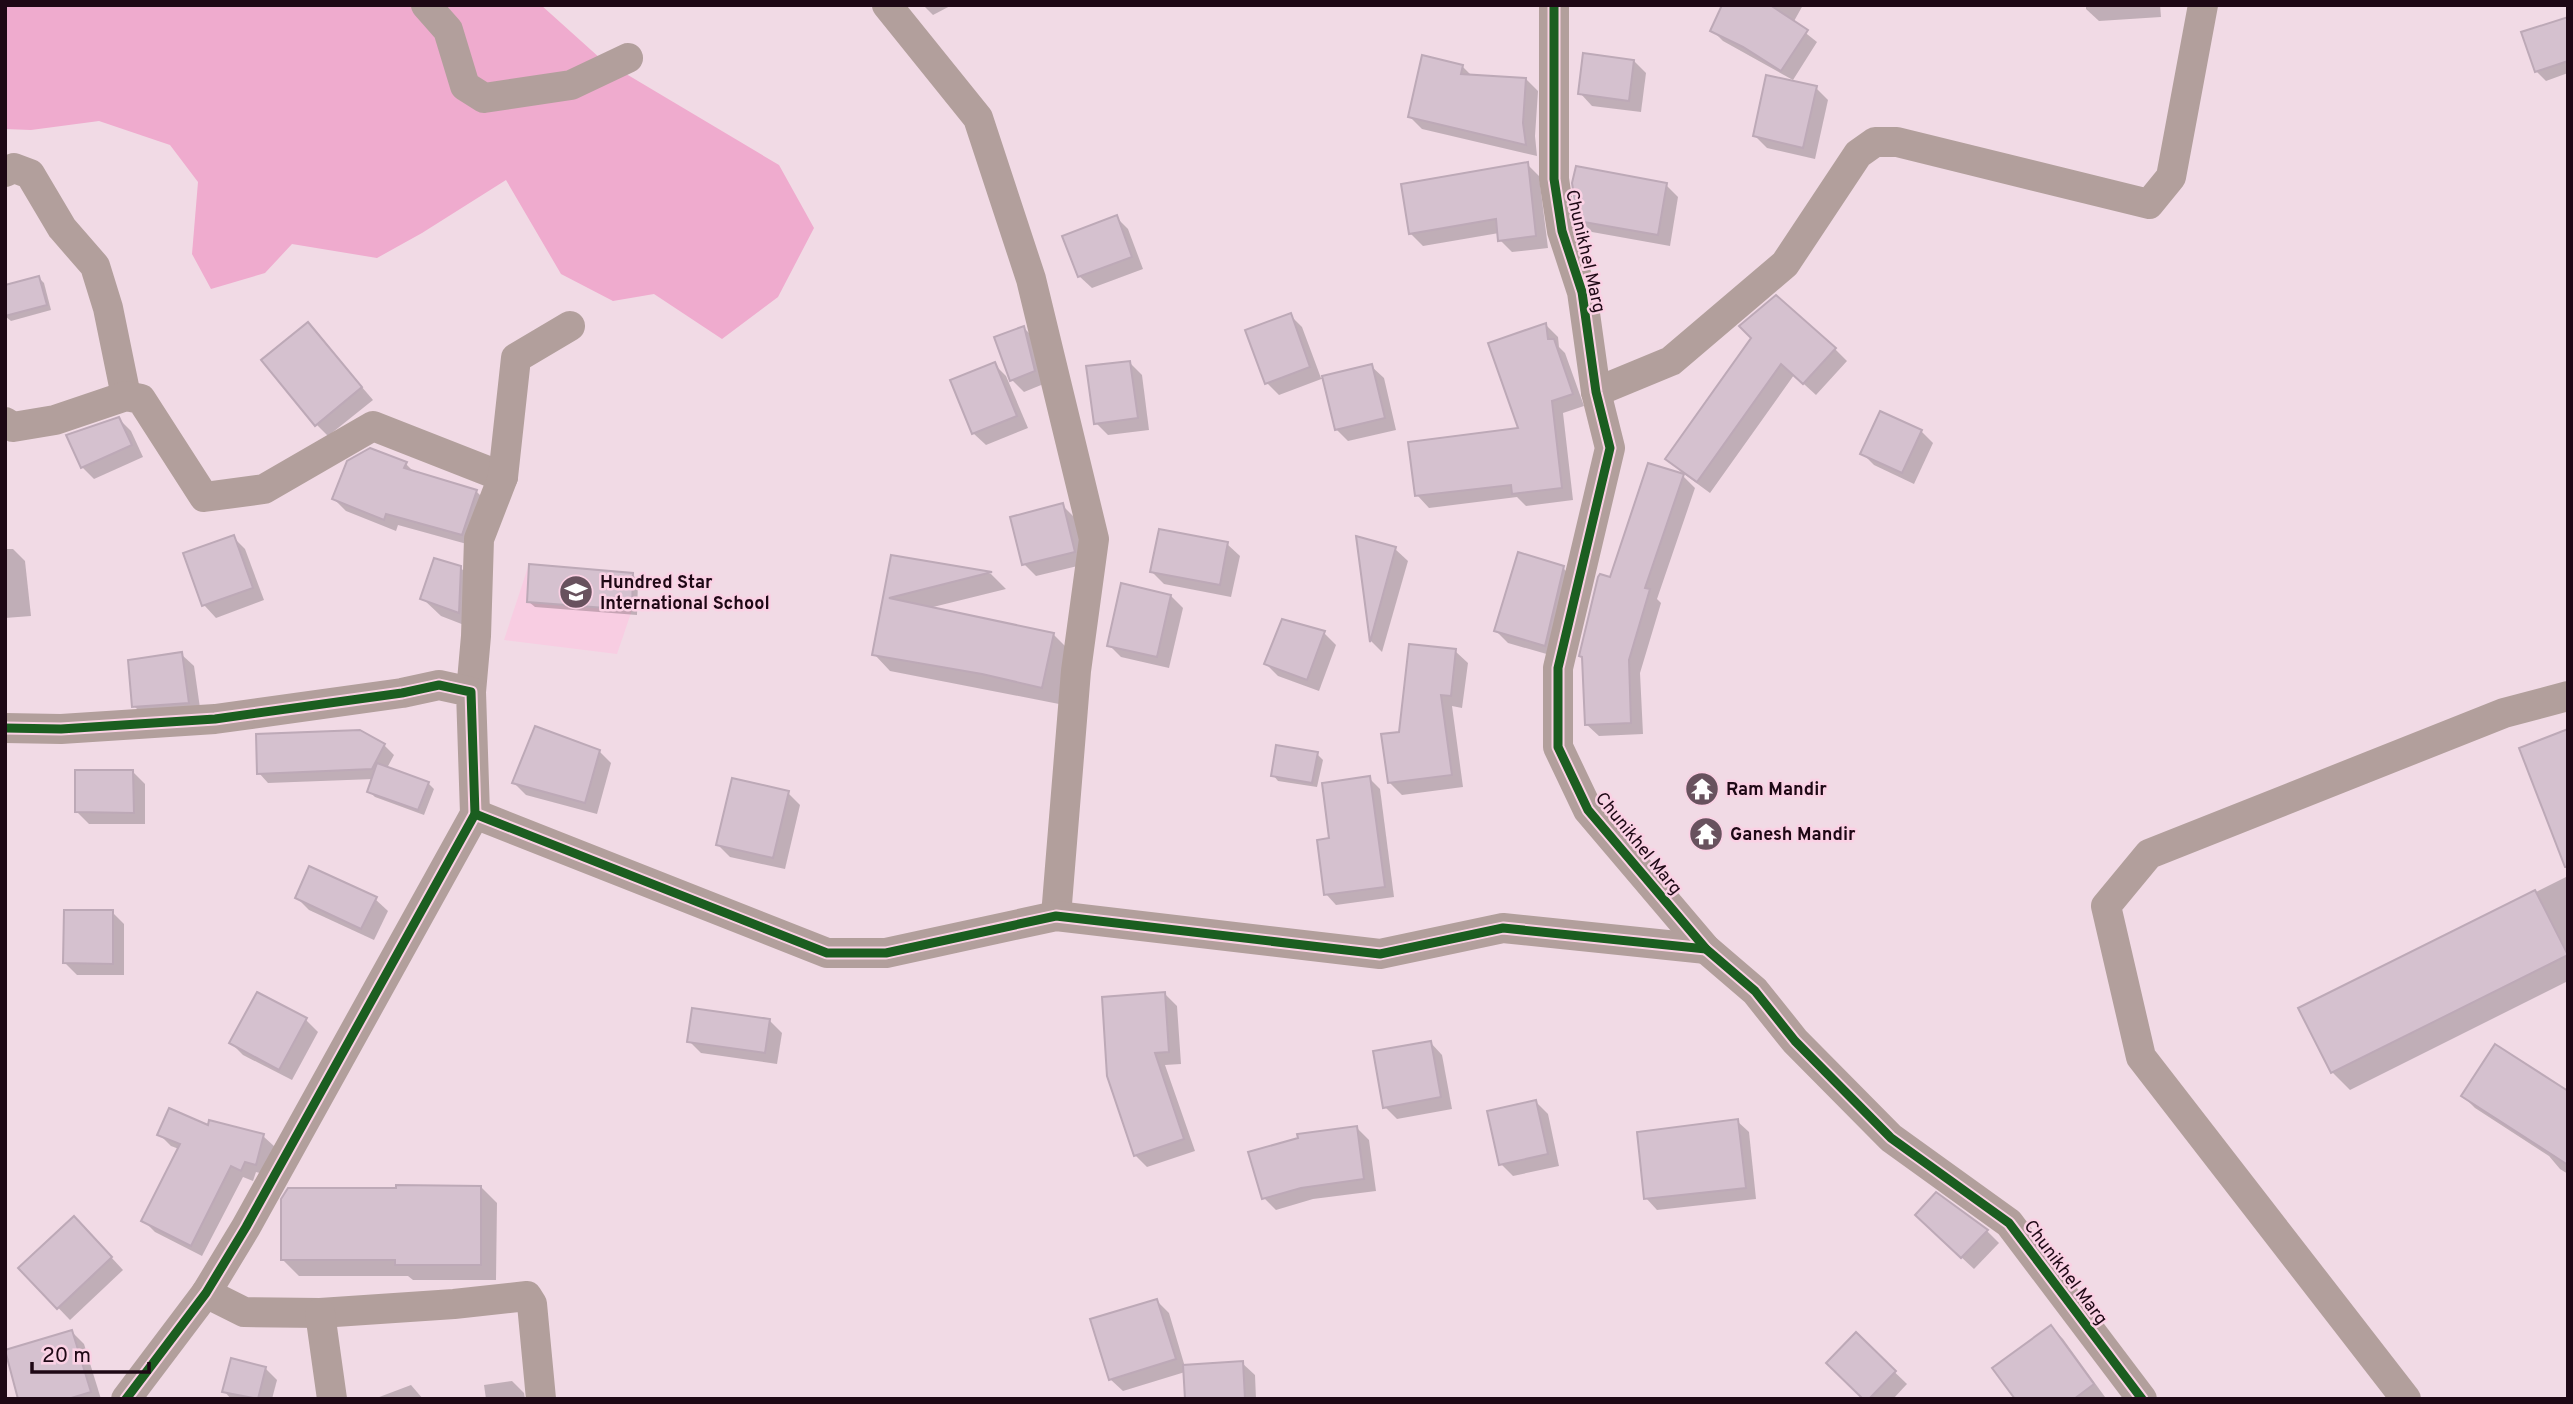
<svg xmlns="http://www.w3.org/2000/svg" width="2573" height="1404" font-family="Overpass,sans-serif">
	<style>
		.built { fill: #f8cde2 }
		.green { fill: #efabce }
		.shadow { fill: #0003 }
		.building { fill: #d5c1cf; stroke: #bda9b7; stroke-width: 2 }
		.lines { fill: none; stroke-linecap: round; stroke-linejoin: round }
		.minor { stroke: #b29f9c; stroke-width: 30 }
		.cycleway-casing { stroke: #fad1e4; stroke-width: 13 }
		.cycleway { stroke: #1b5e20; stroke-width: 9 }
		.labels { text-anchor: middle; stroke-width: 5; stroke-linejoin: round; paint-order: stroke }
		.street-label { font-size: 18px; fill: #1e0815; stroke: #fad1e4 }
		.poi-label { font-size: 18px; font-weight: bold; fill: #1e0815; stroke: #fad1e4; text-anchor: start }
	</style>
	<rect width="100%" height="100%" fill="#f1dae5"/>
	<path class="built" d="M529,564L633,573L632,610L617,654L504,640Z"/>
	<path class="green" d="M5,5H541L601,59L779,165L814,228L778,297L722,339L654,294L613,301L561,274L506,180L422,233L377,258L292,244L265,273L211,289L192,254L198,182L170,145L99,121L31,130L5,129Z"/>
	<g class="shadow">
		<path d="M923,5H952L933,15Z"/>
		<path d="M1738,5H1803L1793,23L1817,42L1793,80L1723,41L1712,30Z"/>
		<path d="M2086,5H2160L2161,17L2099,21L2086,9Z"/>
		<path d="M2568,19V73L2546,81L2536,71Z"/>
		<path d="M1634,61L1646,73L1641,112L1592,106L1580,93Z"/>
		<path d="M1462,66L1472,76L1526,79L1538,91L1535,136L1537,156L1422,129L1410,117Z"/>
		<path d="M1816,88L1828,100L1815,159L1767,148L1755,136Z"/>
		<path d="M1527,164L1539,176L1548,248L1512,252L1500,240L1499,233L1423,246L1411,234Z"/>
		<path d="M1666,185L1678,197L1670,246L1592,232L1580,220Z"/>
		<path d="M1116,217L1128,229L1143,269L1092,288L1079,276Z"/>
		<path d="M39,278L44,283L51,310L11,321L5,316Z"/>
		<path d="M1290,315L1302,327L1321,378L1371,366L1384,378L1396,430L1348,441L1336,429L1324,378L1279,395L1267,383Z"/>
		<path d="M308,324L373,400L328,436L316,424Z"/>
		<path d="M1546,325L1558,337L1559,347L1565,353L1584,406L1563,413L1573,500L1526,506L1517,497L1429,508L1417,495L1520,429Z"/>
		<path d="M1024,328L1036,340L1046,383L1024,392L1012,380Z"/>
		<path d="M1753,338L1835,349L1847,361L1816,395L1794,375L1710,493L1680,471L1668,459Z"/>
		<path d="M1130,363L1142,375L1149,430L1108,435L1096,423Z"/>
		<path d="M994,364L1006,376L1028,428L986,445L973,433Z"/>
		<path d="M119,419L131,431L143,457L94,479L82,467Z"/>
		<path d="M1921,431L1933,443L1914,484L1874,465L1862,453Z"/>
		<path d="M406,464L415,473L476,491L488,503L474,546L398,525L396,531L346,511L334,499Z"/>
		<path d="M1683,476L1695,488L1657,599L1661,603L1640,673L1643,734L1599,736L1586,724L1584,659L1581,656L1611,580Z"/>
		<path d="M1062,505L1074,517L1086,564L1036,576L1024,564Z"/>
		<path d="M233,537L245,549L264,600L216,618L204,605Z"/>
		<path d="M1358,539L1395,549L1408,561L1382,652L1371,641Z"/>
		<path d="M1227,544L1240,556L1231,597L1164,584L1152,572Z"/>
		<path d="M5,549H13L25,561L31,616L5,618Z"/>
		<path d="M892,557L991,574L1006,589L929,608L1053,634L1070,651L1059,704L890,671L874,654Z"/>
		<path d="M460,567L478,586L477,630L441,616L422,598Z"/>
		<path d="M1563,568L1575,580L1557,657L1508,643L1496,631Z"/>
		<path d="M633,575L638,581L637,615L535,607L529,602Z"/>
		<path d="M1171,596L1183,608L1169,668L1121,657L1109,645Z"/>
		<path d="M1324,633L1336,645L1319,691L1278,676L1266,664Z"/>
		<path d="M1455,651L1468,663L1462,708L1452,706L1463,787L1402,795L1389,782L1400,733Z"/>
		<path d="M181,654L194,666L201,715L146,718L134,706Z"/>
		<path d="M384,745L394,755L387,768L428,783L434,789L424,815L375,797L369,791L374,779L268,783L259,773Z"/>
		<path d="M599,751L611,763L597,814L526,795L514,783Z"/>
		<path d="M1317,754L1323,760L1317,787L1278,781L1273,775Z"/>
		<path d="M133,772L145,784V824H89L77,812Z"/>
		<path d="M1369,778L1380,789L1394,897L1336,905L1326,894L1331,840Z"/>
		<path d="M788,793L800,805L785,869L730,857L718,845Z"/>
		<path d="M2568,876V981L2350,1090L2332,1072L2301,1009Z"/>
		<path d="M297,898L375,899L388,911L374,940L309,910Z"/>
		<path d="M112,912L124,924V975H77L64,962Z"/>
		<path d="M1165,994L1177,1006L1181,1064L1165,1065L1195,1151L1147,1167L1135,1155Z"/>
		<path d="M306,1020L318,1032L292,1080L243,1055L231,1043Z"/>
		<path d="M770,1021L782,1033L777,1064L701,1053L689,1041Z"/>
		<path d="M1430,1042L1442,1055L1452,1109L1397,1119L1385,1107Z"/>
		<path d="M2568,1093V1174L2560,1169L2549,1156L2475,1108L2463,1096Z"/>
		<path d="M1536,1102L1548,1114L1559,1166L1513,1176L1501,1164Z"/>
		<path d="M1737,1121L1749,1132L1756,1199L1657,1210L1646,1198Z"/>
		<path d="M209,1128L263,1136L275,1147L267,1175L256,1172L253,1181L243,1177L202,1256L155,1232L143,1220L179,1149L171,1146L159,1134Z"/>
		<path d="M1357,1128L1369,1140L1376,1191L1313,1199L1276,1210L1264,1198L1300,1139Z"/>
		<path d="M481,1187L497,1203L496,1280H413L408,1276H299L283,1260Z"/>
		<path d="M1936,1194L1987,1231L1999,1243L1974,1269L1929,1227Z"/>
		<path d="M86,1230L123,1270L70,1320L20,1268Z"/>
		<path d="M1157,1301L1169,1313L1185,1367L1242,1363L1255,1375L1256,1399H1187L1185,1372L1123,1391L1110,1379Z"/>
		<path d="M2051,1327L2063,1339L2105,1397L2103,1399H2017Z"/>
		<path d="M72,1332L84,1344L101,1399H20L5,1352Z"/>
		<path d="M1856,1335L1907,1384L1893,1399H1865Z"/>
		<path d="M265,1368L277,1380L272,1399H231L224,1391Z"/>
		<path d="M512,1381L524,1393L525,1399H486L484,1385Z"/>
		<path d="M411,1385L423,1399H374Z"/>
	</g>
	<g class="building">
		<path d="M1722,5H1770L1808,30L1781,71L1743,47L1710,31Z"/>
		<path d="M2568,17V61L2535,72L2521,32Z"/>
		<path d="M1583,53L1634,60L1629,101L1578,94Z"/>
		<path d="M1422,55L1463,65L1461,74L1526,78L1523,123L1526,145L1408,117Z"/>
		<path d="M1766,75L1817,86L1803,148L1753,136Z"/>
		<path d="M1528,162L1536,236L1498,241L1496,219L1409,234L1401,184Z"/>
		<path d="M1576,166L1667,183L1658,235L1578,221L1572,183Z"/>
		<path d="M1117,215L1132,257L1078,277L1062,236Z"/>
		<path d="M39,276L47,305L5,316V285Z"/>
		<path d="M1776,295L1836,348L1803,384L1781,364L1697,482L1665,459L1751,338L1739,326Z"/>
		<path d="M1291,313L1310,367L1265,384L1245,330Z"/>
		<path d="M308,322L362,387L315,426L261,360Z"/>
		<path d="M1546,323L1548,339H1554L1573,394L1552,401L1562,488L1512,494L1511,485L1415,496L1408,442L1518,428L1488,343Z"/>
		<path d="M1024,326L1035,371L1010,381L994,337Z"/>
		<path d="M1130,361L1138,418L1094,424L1086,366Z"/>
		<path d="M995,362L1017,416L972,434L950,380Z"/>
		<path d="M1372,364L1385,418L1335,430L1322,376Z"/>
		<path d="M1880,411L1922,430L1902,473L1860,454Z"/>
		<path d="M119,417L132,445L81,468L66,435Z"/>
		<path d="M370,448L407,462L404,468L477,490L462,535L386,514L384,520L332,499L347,461Z"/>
		<path d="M1648,463L1684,474L1645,588L1650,589L1629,660L1631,723L1585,725L1582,657L1579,656L1598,577L1600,574L1610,577Z"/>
		<path d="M1063,503L1075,552L1022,565L1010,517Z"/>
		<path d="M1159,529L1228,542L1220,585L1150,572Z"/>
		<path d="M234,535L253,588L202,606L183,553Z"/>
		<path d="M1356,536L1396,547L1370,642Z"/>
		<path d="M1518,552L1564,566L1545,646L1494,631Z"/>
		<path d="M891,555L992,572L889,598L1054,633L1042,688L982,674L872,655Z"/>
		<path d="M434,558L461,566L459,613L420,599Z"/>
		<path d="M529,564L633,573L632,610L527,602Z"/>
		<path d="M1121,583L1171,595L1157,657L1107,646Z"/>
		<path d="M1282,619L1325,631L1307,680L1264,664Z"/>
		<path d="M1409,644L1456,649L1451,696L1441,695L1452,775L1388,783L1381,734L1399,732Z"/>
		<path d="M182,652L189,703L132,707L128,660Z"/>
		<path d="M535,726L600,750L585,803L512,783Z"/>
		<path d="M2568,729V867H2565L2519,748Z"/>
		<path d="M360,730L385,744L372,769L257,774L256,734Z"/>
		<path d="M1276,745L1318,752L1312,783L1271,776Z"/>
		<path d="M377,763L429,782L418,810L367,792Z"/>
		<path d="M75,770H133L134,813L75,812Z"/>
		<path d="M1370,776L1385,887L1324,895L1317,840L1329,838L1322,783Z"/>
		<path d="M732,778L789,791L773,858L716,845Z"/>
		<path d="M309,866L377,897L361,929L295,898Z"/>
		<path d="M2535,890L2568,955L2331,1073L2298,1008Z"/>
		<path d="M64,910H113V964L63,963Z"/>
		<path d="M257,992L307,1018L279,1070L229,1043Z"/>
		<path d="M1165,992L1169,1052L1155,1053L1184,1139L1134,1156L1107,1076L1102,997Z"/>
		<path d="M692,1008L770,1019L765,1053L687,1042Z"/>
		<path d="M1431,1041L1441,1097L1383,1108L1373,1051Z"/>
		<path d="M2495,1044L2568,1091V1165L2461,1096Z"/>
		<path d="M1536,1100L1548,1154L1499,1165L1487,1111Z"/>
		<path d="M169,1108L208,1125L209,1120L264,1134L256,1165L245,1162L241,1171L231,1166L191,1246L141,1221L180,1144L157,1135Z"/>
		<path d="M1738,1119L1746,1188L1644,1199L1637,1132Z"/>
		<path d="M1357,1126L1364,1179L1301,1188L1262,1199L1248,1152L1298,1138L1297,1134Z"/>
		<path d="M396,1185L481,1186V1265H395V1260H281V1199L288,1188H396Z"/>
		<path d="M1936,1192L1988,1230L1961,1258L1915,1215Z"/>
		<path d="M74,1216L112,1257L57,1309L18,1268Z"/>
		<path d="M1157,1299L1176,1359L1109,1380L1090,1319Z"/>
		<path d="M2051,1325L2094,1384L2074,1399H2015L1992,1368Z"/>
		<path d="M72,1330L91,1392L68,1399H18L5,1350Z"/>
		<path d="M1856,1332L1896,1371L1869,1399H1863L1826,1363Z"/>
		<path d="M231,1358L266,1367L258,1399L222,1392Z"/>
		<path d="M1243,1361L1245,1399H1185L1183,1365Z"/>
	</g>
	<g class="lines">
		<g class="minor">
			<path d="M426,5L448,30L465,86L484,98L571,85L628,58"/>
			<path d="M887,5L978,118L1031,279L1094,539L1076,671L1056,916"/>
			<path d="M1554,5V179L1562,231L1582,292L1596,392L1610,448L1558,668V747L1588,810L1706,949L1755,991L1795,1041L1891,1138L2009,1223L2142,1399"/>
			<path d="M5,172L14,168L30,174L62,228L95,266L108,308L126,396"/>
			<path d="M1596,392L1671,361L1785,264L1858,154L1875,142H1897L2149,204L2171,177L2203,5"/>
			<path d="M5,422L13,427L55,420L126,396L141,399L204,497L264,489L373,426L503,477"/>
			<path d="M471,692L476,636L479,539L503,477L516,358L570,326"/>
			<path d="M5,728L61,729L215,719L402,693L439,685L471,692L475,814L246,1227L206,1293L126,1399"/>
			<path d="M475,814L827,953H886L1056,916L1380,954L1503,928L1706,949"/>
			<path d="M206,1293L244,1312L320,1313L454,1304L527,1296L532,1304L541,1399"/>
			<path d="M320,1313L332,1399"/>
			<path d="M2406,1399L2141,1057L2106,906L2149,854L2504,713L2568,696"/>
		</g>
		<g class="cycleway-casing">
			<g id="cycleway">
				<path d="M1554,5V179L1562,231L1582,292L1596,392L1610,448L1558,668V747L1588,810L1706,949L1755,991L1795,1041L1891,1138L2009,1223L2142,1399"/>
				<path d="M5,728L61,729L215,719L402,693L439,685L471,692L475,814L246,1227L206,1293L126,1399"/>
				<path d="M475,814L827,953H886L1056,916L1380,954L1503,928L1706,949"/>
			</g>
		</g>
		<use href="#cycleway" class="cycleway"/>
	</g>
	<defs>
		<g id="school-disc" transform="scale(1.75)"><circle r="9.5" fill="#68525e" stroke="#fad1e4"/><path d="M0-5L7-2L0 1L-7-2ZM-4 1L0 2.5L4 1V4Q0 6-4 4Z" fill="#fff"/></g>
		<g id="temple-disc" transform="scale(1.75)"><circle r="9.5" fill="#68525e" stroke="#fad1e4"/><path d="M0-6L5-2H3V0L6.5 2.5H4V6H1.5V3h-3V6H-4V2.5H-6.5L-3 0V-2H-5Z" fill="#fff"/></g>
	</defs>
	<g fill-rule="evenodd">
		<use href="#school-disc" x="576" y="592"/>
		<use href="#temple-disc" x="1702" y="789"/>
		<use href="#temple-disc" x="1706" y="834"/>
	</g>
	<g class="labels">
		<g class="street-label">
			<text transform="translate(1586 251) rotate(77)" y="6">Chunikhel Marg</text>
			<text transform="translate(1639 843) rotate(51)" y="6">Chunikhel Marg</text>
			<text transform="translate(2066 1272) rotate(53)" y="6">Chunikhel Marg</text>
		</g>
		<g class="poi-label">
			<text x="600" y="588">Hundred Star<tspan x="600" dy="21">International School</tspan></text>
			<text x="1726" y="795">Ram Mandir</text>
			<text x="1730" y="840">Ganesh Mandir</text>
		</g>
	</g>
	<rect width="2573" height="1404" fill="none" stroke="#1e0815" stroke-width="14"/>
	<path d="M32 1362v10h117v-10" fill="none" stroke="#1e0815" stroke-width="3.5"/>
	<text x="42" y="1362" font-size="21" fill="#1e0815" stroke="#fad1e4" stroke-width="5" paint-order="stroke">20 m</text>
</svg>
